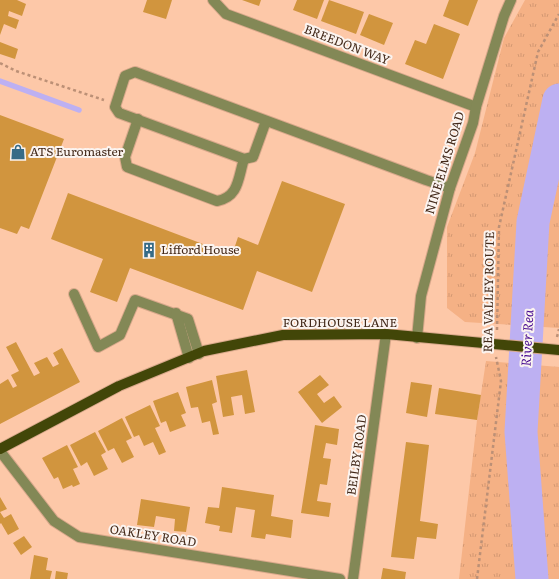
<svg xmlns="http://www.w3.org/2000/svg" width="559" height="579" font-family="Literata,serif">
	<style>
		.grass { fill: url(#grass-tufts) }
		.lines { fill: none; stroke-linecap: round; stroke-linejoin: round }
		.stream { stroke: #bdb0f2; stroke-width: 5.5 }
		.river { stroke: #bdb0f2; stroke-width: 33 }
		.building { fill: #d1953e }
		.minor-casing { stroke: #d8a88b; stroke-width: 12 }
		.major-casing { stroke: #d8a88b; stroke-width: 12 }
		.path { stroke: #bc9076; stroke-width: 2.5; stroke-dasharray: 3 3; stroke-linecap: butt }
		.minor { stroke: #838856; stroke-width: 10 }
		.major { stroke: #424608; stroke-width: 10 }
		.labels { text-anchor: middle; stroke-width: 4; stroke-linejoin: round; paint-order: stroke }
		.street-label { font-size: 12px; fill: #432919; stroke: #fbf4f0 }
		.poi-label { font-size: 12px; fill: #432919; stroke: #fbf4f0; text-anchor: start }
		.water-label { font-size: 13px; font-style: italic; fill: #45088f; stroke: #fbf4f0 }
	</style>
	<defs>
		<pattern id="grass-tufts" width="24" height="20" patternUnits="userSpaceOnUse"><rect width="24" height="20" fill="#f5b185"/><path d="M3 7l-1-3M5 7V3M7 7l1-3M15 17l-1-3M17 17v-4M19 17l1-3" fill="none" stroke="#d39872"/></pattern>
	</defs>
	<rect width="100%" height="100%" fill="#fdc8a8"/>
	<g class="grass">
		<path d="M525,0H559V328L465,322L447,308V227L475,153L504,38Z"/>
		<path d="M486,361L559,367V579H459L477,420Z"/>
	</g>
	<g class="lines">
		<path class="stream" d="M0,81L79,110"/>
		<path class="river" d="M532,579L521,432L533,222L559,100"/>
	</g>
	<g class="building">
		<path d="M0,0H17L26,4L22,16L9,11L8,16L19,20L16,29L4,24L0,35Z"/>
		<path d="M147,0H172L166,19L143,12Z"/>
		<path d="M242,0H261L259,6Z"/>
		<path d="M297,0H324L317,19L293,10Z"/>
		<path d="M329,0L364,12L356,34L321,21Z"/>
		<path d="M449,0H478L468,26L443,16Z"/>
		<path d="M369,14L393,23L384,45L360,35Z"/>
		<path d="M434,24L460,34L443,79L405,64L415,40L426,44Z"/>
		<path d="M0,42L18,49L15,59L0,54Z"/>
		<path d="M0,115L64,139L29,229L21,226L17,234L0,228Z"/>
		<path d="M282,181L345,204L312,292L257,271L243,310L130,268L117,302L90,292L103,259L51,239L68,193L232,255L238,237L258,245Z"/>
		<path d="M16,342L34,376L40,373L34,363L47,357L53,367L59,364L53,353L62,348L80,382L0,424V384L8,379L13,388L17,386L11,375L19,371L6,347Z"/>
		<path d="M247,370L255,412L245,414L242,395L231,397L234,415L223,417L216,376Z"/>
		<path d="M320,375L329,385L317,394L324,403L334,396L342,407L322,423L298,392Z"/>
		<path d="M212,380L217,402L212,404L219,434L213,435L210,421L202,423L198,407L191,408L186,387Z"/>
		<path d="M411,382L432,385L427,417L406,413Z"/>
		<path d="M439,388L481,395L477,420L435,414Z"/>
		<path d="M178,392L186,413L181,415L186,426L170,432L166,421L161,423L153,401Z"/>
		<path d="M150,405L160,426L155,428L166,452L159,455L153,442L144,446L139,435L134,437L125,417Z"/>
		<path d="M122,418L132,438L126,441L134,457L122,463L114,448L108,451L98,431Z"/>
		<path d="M315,425L339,429L337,445L326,443L323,458L331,459L327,485L320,484L317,501L331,503L329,517L301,513Z"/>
		<path d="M95,432L106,452L101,455L108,469L94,476L87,462L81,466L70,445Z"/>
		<path d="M406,442L429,445L420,521L438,524L436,539L417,537L414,559L391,557Z"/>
		<path d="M67,445L78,467L73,469L80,484L73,487L72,485L63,489L58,477L54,479L42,458Z"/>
		<path d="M222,487L274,495L271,516L293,520L291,538L266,534L265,539L251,537L255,510L236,507L232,533L219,531L220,526L205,523L208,507L219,508Z"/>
		<path d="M0,497L7,509L0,512L4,518L11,514L19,529L8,535L1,523L0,524Z"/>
		<path d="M141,499L190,507L186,532L174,531L175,519L156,516L154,527L137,525Z"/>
		<path d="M24,536L32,547L21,555L13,543Z"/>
		<path d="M34,555L48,558L46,570L52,571L50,579H30Z"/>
		<path d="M383,568L406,572L405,579H381Z"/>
		<path d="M56,571L68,573L67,579H55Z"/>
	</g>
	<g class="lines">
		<g class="minor-casing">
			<g id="minor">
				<path d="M213,0L226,14L476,107"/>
				<path d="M138,119L125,157L127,167L217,201C239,197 238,178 244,159"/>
				<path d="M266,121L253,157L244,159L119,113L115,107L125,76L135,72L426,180L450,188"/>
				<path d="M74,294L98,347L120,335L135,300L188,319L199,354"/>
				<path d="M176,313L189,358"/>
				<path d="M417,338L421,296L450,188L473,123L476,107L504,16L511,0"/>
				<path d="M0,451L54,521L79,537L340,579"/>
				<path d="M353,579L386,334"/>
			</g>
		</g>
		<g class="major-casing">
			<path id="major" d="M0,449L119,386L204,351L283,335L386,334L559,350"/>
		</g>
		<g class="path">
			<path d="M0,63L16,71L104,100"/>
			<path d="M497,330L499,227L538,52L559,14"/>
			<path d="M557,337L559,329"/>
			<path d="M477,579L501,381L496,357"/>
		</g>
		<use href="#minor" class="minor"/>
		<use href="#major" class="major"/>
	</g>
	<defs>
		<g id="shop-bare" transform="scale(1.2)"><path d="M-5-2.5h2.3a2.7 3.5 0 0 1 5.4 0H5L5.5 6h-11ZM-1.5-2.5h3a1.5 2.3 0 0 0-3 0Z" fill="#366b87" stroke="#fbf4f0" stroke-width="2.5" paint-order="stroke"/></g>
		<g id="building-bare" transform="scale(1.2)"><path d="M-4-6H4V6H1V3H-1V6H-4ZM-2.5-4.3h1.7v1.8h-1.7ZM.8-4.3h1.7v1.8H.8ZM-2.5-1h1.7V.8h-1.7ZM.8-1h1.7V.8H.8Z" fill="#366b87" stroke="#fbf4f0" stroke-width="2.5" paint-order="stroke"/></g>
	</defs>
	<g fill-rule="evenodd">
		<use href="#shop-bare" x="18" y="152"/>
		<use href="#building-bare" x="149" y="250"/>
	</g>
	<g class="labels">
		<g class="street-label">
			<text transform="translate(347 45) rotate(21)" y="4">BREEDON WAY</text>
			<text transform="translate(445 163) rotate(-73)" y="4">NINE ELMS ROAD</text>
			<text transform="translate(489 292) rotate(-89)" y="4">REA VALLEY ROUTE</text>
			<text x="340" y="327">FORDHOUSE LANE</text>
			<text transform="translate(357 455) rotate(-82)" y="4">BEILBY ROAD</text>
			<text transform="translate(153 536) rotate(9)" y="4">OAKLEY ROAD</text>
		</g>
		<g class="poi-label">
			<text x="30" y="156">ATS Euromaster</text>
			<text x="161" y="254">Lifford House</text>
		</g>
		<g class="water-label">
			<text transform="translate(527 338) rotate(-87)" y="5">River Rea</text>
		</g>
	</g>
</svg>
